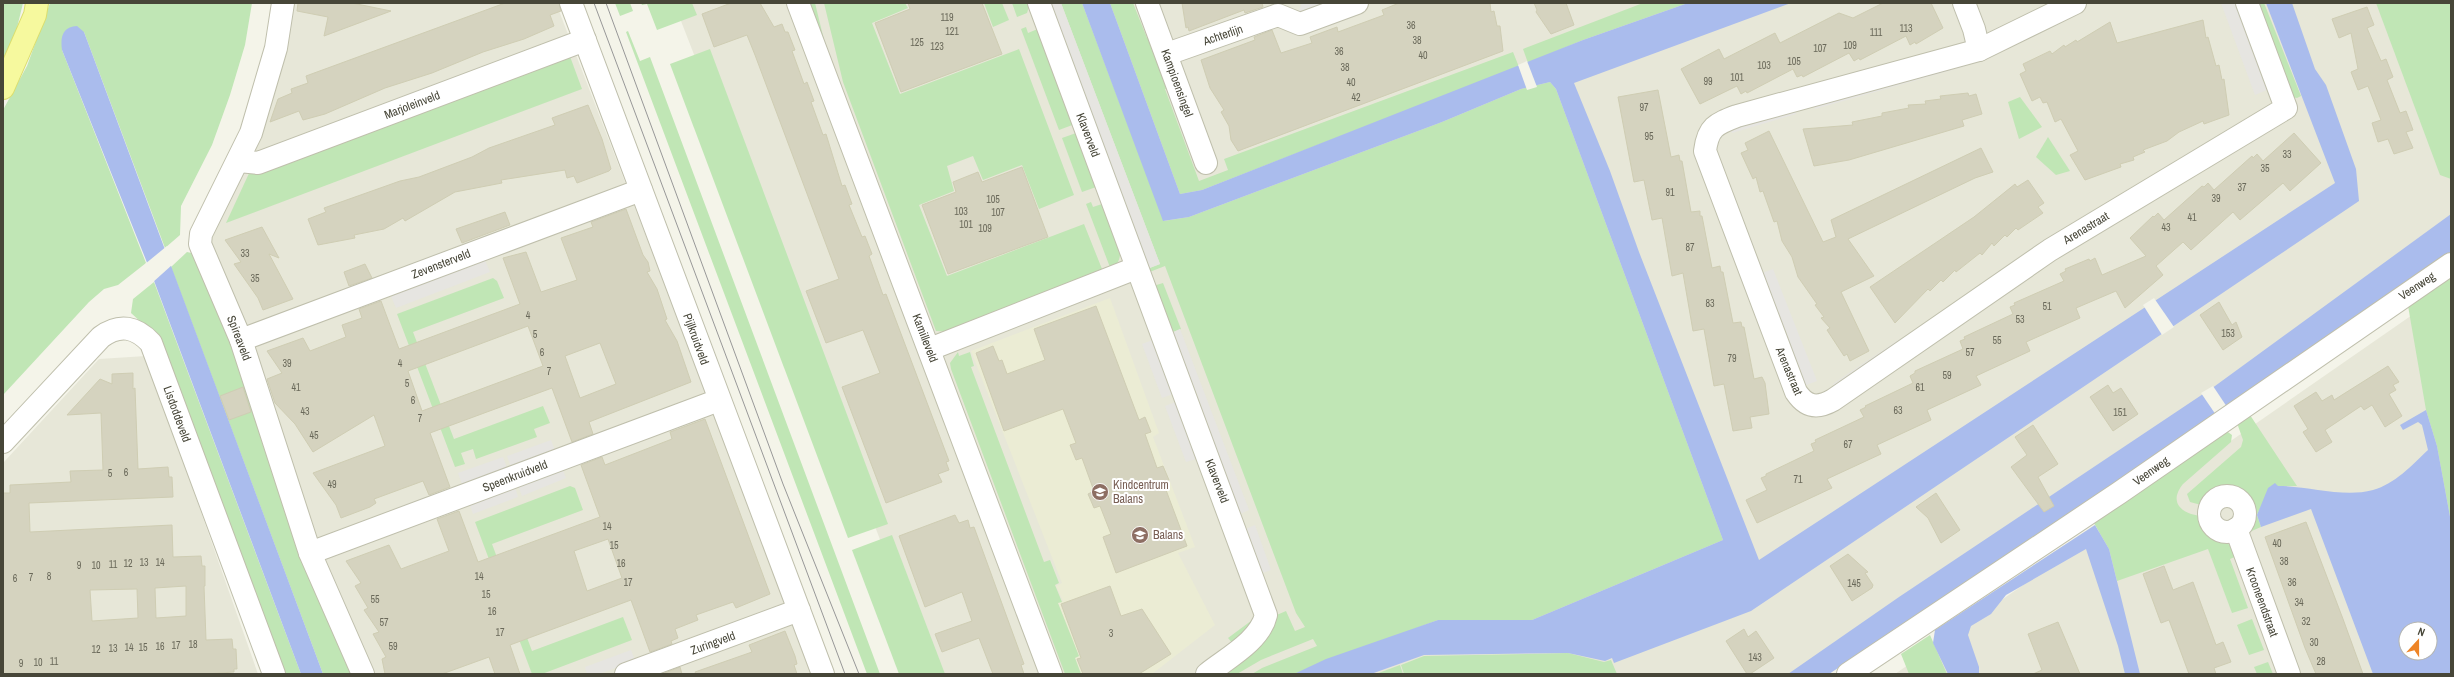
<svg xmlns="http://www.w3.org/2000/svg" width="2454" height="677" font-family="'Archivo Narrow',sans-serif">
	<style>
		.residential { fill: #e7e7d8; fill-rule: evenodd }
		.education { fill: #ebecd4 }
		.green { fill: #c0e6b5 }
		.parking { fill: #e6e5e1 }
		.water { fill: #aabced; fill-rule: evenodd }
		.pier { fill: #f4f4e9 }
		.building { fill: #d5d3bf; stroke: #cfcdb3; fill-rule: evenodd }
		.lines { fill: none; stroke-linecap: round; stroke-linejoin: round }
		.minor-casing { stroke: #bfbfac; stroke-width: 24 }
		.major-casing { stroke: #dbde6e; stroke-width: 24 }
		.minor { stroke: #fff; stroke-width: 22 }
		.major { stroke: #f6f99e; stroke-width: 22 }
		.tram { stroke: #989898; stroke-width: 1 }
		.labels { text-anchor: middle; stroke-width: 4; stroke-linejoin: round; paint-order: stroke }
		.number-label { font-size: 10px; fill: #6a695a }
		.street-label { font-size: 12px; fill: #474638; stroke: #fff }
		.education-label { font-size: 12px; fill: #785e54; stroke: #fff; text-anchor: start }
	</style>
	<rect width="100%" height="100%" fill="#f4f4e9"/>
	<g class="residential">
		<path d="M291,3H556L815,674H372L320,558L208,244Z"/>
		<path d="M674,3H2410L2451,123V237L1811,674H931L780,276Z"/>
		<path d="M2451,288V674H1895ZM2406,629H2430V653H2406Z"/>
		<path d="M146,356L258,674H3V463L99,359Z"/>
	</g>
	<path class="education" d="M1110,298L1159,433L1153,437L1195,547L1178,553L1215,625L1152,674H1081L1075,658L1079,656L1058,603L1063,601L1056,586L1062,583L971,351Z"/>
	<g class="green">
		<path d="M3,3H23L16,32L3,63Z"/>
		<path d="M50,3H252L245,45L230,95L212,145L181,206L180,235L165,248L84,32L62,50L146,263L118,285L104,289L89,302L3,395V110L27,66Z"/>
		<path d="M615,3H630L633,11L620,16Z"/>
		<path d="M641,3H692L697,15L657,30L647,4L642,5Z"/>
		<path d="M805,3H815L835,85Z"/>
		<path d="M824,3H905L908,8L872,23L900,94L1019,49L1074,195L1039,209L1022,165L983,180L973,156L947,166L954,191L919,205L947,276L1084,224L1104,274L950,332L936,331L843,82Z"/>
		<path d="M984,3H1002L1009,20L993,27Z"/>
		<path d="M1012,3H1030L1027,13L1017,17Z"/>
		<path d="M1061,3H1082L1164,221L1189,217L1442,122L1521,89L1550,82L1556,89L1723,540L1532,620H1438L1294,674H1252L1262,668L1317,646L1313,639L1261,660L1237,674H1230L1225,667L1272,617L1286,611L1295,631L1305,627L1296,613L1165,266L1147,273V269L1160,264Z"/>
		<path d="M1110,3H1133L1147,38L1151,37L1170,87L1165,89L1199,181L1228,170L1224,159L1513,52L1519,67L1202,190L1180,194Z"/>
		<path d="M1643,3H1688L1583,40L1528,63L1523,49Z"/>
		<path d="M2252,3H2264L2301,96L2297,98L2287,96Z"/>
		<path d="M2376,3H2451V179L2440,175Z"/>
		<path d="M1026,27L1028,33L1040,28L1075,124L1059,130L1021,29Z"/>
		<path d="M628,31L640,61L650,57L880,674H867L626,32Z"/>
		<path d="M710,49L888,524L848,538L670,64Z"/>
		<path d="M568,51L582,89L226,223L251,169Z"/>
		<path d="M2020,97L2042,127L2019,139L2008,102Z"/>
		<path d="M1079,132L1099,186L1082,192L1062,138Z"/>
		<path d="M2048,137L2070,171L2056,175L2036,157Z"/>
		<path d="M1091,202L1093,207L1105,203C1112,223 1132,255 1111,270L1086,204Z"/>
		<path d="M187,252L196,254L234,344L354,674H323L171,267Z"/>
		<path d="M2451,272V522L2437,446L2426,410L2407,300Z"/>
		<path d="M493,278L497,281L504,298L413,332L454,439L543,406L550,423L534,429L537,437L476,459L473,449L461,453L465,464L455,467L397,314Z"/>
		<path d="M154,282L301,674H281L142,323L131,313L133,299Z"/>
		<path d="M1163,283L1181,329L1168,334L1150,287Z"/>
		<path d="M958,352L959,356L970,352L974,366L971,367L1044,562L1050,560L1059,583L1055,585L1062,602L1058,603L1079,656L1075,658L1081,674H1065L951,369L950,363Z"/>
		<path d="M2248,412L2297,486H2271L2257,515L2261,527L2247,533L2245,530L2253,515C2247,490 2218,479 2205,506L2190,502L2187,494L2241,447L2243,440L2237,423Z"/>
		<path d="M2225,430L2232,435L2231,442L2183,484C2167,504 2184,515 2203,516C2208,539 2227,534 2237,556L2230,559L2248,608L2232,613L2208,549L2117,581L2109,549L2091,518Z"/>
		<path d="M570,486L575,488L583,510L492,544L532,651L623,617L632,640L542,674H532L475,522Z"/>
		<path d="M892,535L945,674H899L852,550Z"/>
		<path d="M1259,615L1234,645L1228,638Z"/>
		<path d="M2252,619L2264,650L2249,655L2237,625Z"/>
		<path d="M1930,635L1947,674H1909L1901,654Z"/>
		<path d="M1568,653L1604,662L1611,660L1617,674H1404L1401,665L1424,656Z"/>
		<path d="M2268,662L2273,674H2257L2254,667Z"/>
		<path d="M1400,665L1403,674H1376Z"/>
	</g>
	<g class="parking">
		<path d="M1046,3H1061L1160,264L1147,269Z"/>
		<path d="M1302,3H1339L1297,15Z"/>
		<path d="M2221,3H2237L2269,89L2255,95Z"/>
		<path d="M1965,61L1966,66L1815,109L1814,104Z"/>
		<path d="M1794,109L1796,114L1732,133L1730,128Z"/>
		<path d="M484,258L490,272L396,308L390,294Z"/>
		<path d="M1773,269L1817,381L1801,387L1757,275Z"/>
		<path d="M1180,329L1249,510L1238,515L1169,334Z"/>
		<path d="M1155,339L1176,393L1162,398L1142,344Z"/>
		<path d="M1898,340L1901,344L1836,389L1833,384Z"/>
		<path d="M1178,401L1199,458L1186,462L1165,406Z"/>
		<path d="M551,440L555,451L511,467L507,456Z"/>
		<path d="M503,457L507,468L462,484L458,473Z"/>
		<path d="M562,468L566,478L522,496L518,485Z"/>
		<path d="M515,487L518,497L473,514L469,503Z"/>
		<path d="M1255,525L1271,570L1260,574L1243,530Z"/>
		<path d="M631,650L635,661L599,674H587L585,667Z"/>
	</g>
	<g class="water">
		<path d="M1082,3H1110L1180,194L1202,190L1583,40L1688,3H1791L1574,83L1610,171L1639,252L1759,560L2335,183L2266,3H2292L2315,69L2326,85L2356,169L2359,201L1751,611L1614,663L1612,658L1605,661L1568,653L1424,655L1371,674H1294L1326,659L1438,620H1532L1723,540L1556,89L1550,82L1521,89L1442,122L1189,217L1163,221Z"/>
		<path d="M77,26L84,32L323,674H301L150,270L62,50C60,36 63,27 77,26Z"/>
		<path d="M2451,214V252L2028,543L1829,674H1788L1899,597L2215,386Z"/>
		<path d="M2426,410L2437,446L2451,522V674H2373L2311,509L2261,527L2257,515L2268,488L2275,483L2278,486C2309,486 2343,498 2373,490C2395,484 2412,465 2428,450L2422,425L2418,422L2403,430L2400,425ZM2406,629H2430V653H2406Z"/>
		<path d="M2095,525L2109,549L2140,674H2125L2118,646L2086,549L2006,595L1991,614L1971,626L1968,635L1979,667V674H1948L1933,643L1935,630Z"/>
	</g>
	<g class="pier">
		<path d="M1527,61L1537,87L1527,90L1518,65Z"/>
		<path d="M167,246L172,265L152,283L145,264Z"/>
		<path d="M2154,298L2174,327L2162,335L2143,305Z"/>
		<path d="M2213,386L2227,407L2216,415L2201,393Z"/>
	</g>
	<g class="building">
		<path d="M298,3H352L391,11L324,36L328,17L297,11Z"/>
		<path d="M505,3H559L561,11L550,15L554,26L524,39L483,52L432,73L385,88L325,114L303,120L299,111L270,122L278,99L292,93L291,89L308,83L306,76Z"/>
		<path d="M731,3H760L774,27L782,24L785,32H788L795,50L792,51L804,84L807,82L814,101L811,102L823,135L826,134L842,186L845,185L852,204L849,205L862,237L865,236L872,254L869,256L883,295L886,294L949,461L946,462L949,470L938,474L942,482L886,503L842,387L880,373L863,330L826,343L806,291L839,279L755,55L747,35L714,47L702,14Z"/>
		<path d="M908,3H982L1002,54L901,92L875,23L910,9Z"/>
		<path d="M1182,3H1262L1263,7L1245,13L1244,10L1189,31L1188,27L1186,28Z"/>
		<path d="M1399,3H1490L1491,12L1494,11L1497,26H1500L1503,51L1238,151L1231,140L1229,126L1221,112L1224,110L1210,88L1201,60L1255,40L1254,37L1272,30L1281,53L1312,43L1310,37L1337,27L1338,32L1384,15L1382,10Z"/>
		<path d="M1534,3H1566L1574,25L1551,34L1536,12L1537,10Z"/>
		<path d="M1883,3H1931L1943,28L1916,44L1915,42L1910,45L1906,36L1860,60L1859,58L1854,61L1849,53L1803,77L1802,75L1797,77L1793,69L1747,93L1746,91L1741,94L1737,86L1700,104L1681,69L1719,49L1724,59L1775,33L1780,43L1839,13L1853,18Z"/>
		<path d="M2367,7L2374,25L2367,28L2381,61L2386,59L2393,77L2387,80L2400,113L2406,111L2413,130L2406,132L2413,148L2394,154L2388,139L2378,142L2372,123L2381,120L2368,86L2358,90L2351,72L2358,69L2351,33L2339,38L2332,19Z"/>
		<path d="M2203,20L2206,38L2208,37L2216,66L2219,65L2222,80L2224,79L2229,115L2204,124L2203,121L2179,132L2167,141L2143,150L2145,152L2133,157L2134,160L2120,164L2121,167L2085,180L2070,155L2078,151L2061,119L2055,122L2047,102L2043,103L2040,97L2032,101L2020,74L2026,71L2023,64L2050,51L2052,54L2064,45L2065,47L2076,40L2077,42L2110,22L2117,43Z"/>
		<path d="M1658,90L1671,157L1679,155L1680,161H1682L1691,212L1700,211V216H1702L1712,268L1720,266L1721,272H1723L1733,323L1741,322L1742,327H1744L1754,379L1762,377L1765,383L1769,414L1750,417L1752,428L1733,431L1724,384L1714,386L1704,329L1693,331L1683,273L1672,276L1662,218L1652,220L1644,180L1634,182L1618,97Z"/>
		<path d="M1968,93L1969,96L1976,94L1982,114L1962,120L1964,126L1849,160L1814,166L1803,129L1853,125L1852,122L1882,116V113L1909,108L1908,105L1926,104L1925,101L1941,99L1940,96Z"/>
		<path d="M588,105L602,139L611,169L609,171L577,183L574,176L567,178L565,170L501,180L502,183L455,192L405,221L403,218L384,229L354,235L355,238L318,245L308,219L326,212L324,208L400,181L419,177L472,157L489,148L555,125L552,118Z"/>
		<path d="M1769,131L1823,242L1836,237L1831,220L1981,148L1993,172L1975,178L1848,239L1874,276L1841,292L1869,351L1850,361L1847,354L1844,356L1827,330L1830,328L1821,318L1824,317L1815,305L1817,304L1798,277L1792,257L1782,241L1777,221L1774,222L1763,191L1760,192L1756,177L1753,179L1741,153L1748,150L1745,143Z"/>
		<path d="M2294,133L2321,163L2290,191L2283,183L2240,220L2233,212L2191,250L2183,242L2156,266L2163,275L2125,308L2116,291L2076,308L2080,318L2026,342L2030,351L1976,376L1981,385L1927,410L1931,420L1877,445L1881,454L1827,479L1832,488L1757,523L1746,500L1767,490L1761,478L1766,476V474L1814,451L1811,444L1816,442L1815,440L1864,417L1860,410L1866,407L1865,406L1913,383L1910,376L1915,373V371L1963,349L1960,341L1965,339L1964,337L2013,314L2010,307L2015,305L2014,303L2064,281L2060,274L2066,271L2065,269L2089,259L2090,261L2095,258L2102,275L2146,256L2130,238L2153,216L2154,217L2158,213L2164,220L2202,186L2204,187L2208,183L2214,190L2252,156L2253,158L2257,154L2263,161Z"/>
		<path d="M1022,167L1048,237L948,274L922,205L956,192L953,182L978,172L982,182Z"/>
		<path d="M2028,180L2044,203L2038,207L2043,213L2018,230L2016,228L2007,237L2005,235L1994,246L1992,243L1982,255L1980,253L1956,272L1955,270L1943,282L1941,280L1930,291L1928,289L1895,323L1870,287L1974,217L2015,184L2017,187Z"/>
		<path d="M626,209L643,255L648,262L650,271L647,272L657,289L667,319L665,320L677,341L691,382L589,422L593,434L572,442L552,388L430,433L450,487L429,495L423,481L374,499L376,503L370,507L341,518L336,505L313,473L385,446L374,415L313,452L295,424L275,403L267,379L282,373L267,351L303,338L310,351L346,337L342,325L362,318L359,309L381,301L399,349L520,304L503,258L526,252L541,292L577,280L561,238L593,227L591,222ZM528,326L543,366L422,411L408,371ZM600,343L616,384L580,398L565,356Z"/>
		<path d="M505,212L510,225L462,243L456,229Z"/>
		<path d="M262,227L279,258L269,254L293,299L263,310L258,298L234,264L241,262L225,240Z"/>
		<path d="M365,264L372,278L349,286L344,272Z"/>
		<path d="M2219,302L2232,325L2236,322L2242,337L2223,350L2200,315Z"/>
		<path d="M1096,306L1139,420L1145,417L1151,432L1145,434L1157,468L1163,466L1169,480L1163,482L1187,546L1116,573L1103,537L1111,534L1100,506L1094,508L1088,494L1094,491L1082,458L1076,460L1070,445L1076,443L1063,409L1004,431L976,353L993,346L999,361L1002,360L1007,374L1045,360L1034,329Z"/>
		<path d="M2388,366L2399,382L2393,385L2396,390L2389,394L2402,416L2385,427L2372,405L2364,410L2361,406L2325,430L2332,442L2316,452L2303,432L2308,429L2294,406L2316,392L2322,401L2332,395L2334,400Z"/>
		<path d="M133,373V389L135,388L138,469L168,467L169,477H172L173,497L29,503L30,532L172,525L173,557L201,556L202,566H205V586H204L206,640L232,639L233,649H236L237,669H234V672L206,674H3V493H10V485L71,482L70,471L103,470L101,413L67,415L100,379L112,384V374ZM186,586V616L156,618L155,588ZM137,589L138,618L92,621L90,590Z"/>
		<path d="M2108,385L2113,393L2121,388L2138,414L2113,431L2090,397Z"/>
		<path d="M243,387L251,412L229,420L220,396Z"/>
		<path d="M705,419L770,594L736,608L733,602L696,615L698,620L675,629L678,638L671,641L672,644L650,652L631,600L510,645L520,674H495L489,657L442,674H385L382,659L386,657L373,634L379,632L364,610L368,608L355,586L361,583L346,561L389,545L401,569L449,551L437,519L459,511L478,562L600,517L581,465L602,457L605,465L672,439L670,432ZM608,539L622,578L587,591L574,551Z"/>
		<path d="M2033,425L2058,464L2038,477L2054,506L2044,512L2011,467L2027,455L2015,437Z"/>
		<path d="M1936,493L1960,530L1941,543L1928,518L1916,507Z"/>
		<path d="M955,515L959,523L968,520L970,528L974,527L1024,664L1021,665L1024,674H993L979,638L942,652L935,634L972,621L962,592L925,607L899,536Z"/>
		<path d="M2306,522L2343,619L2363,674H2316L2305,648L2265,537Z"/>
		<path d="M1848,554L1868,572L1865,573L1873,585L1872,588L1852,601L1830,566Z"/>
		<path d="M2164,566L2173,590L2193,582L2216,645L2223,642L2231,662L2214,668L2216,674H2189L2169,620L2161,623L2143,574Z"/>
		<path d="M1110,586L1121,616L1142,609L1171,654L1139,674H1083L1077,659L1081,658L1061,604Z"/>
		<path d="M2058,622L2080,674H2033L2042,670L2028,634Z"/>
		<path d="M1744,629L1748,637L1756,631L1774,658L1750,674H1747L1726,641Z"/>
		<path d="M785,631L795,656L797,664L794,665L797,674H696L695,672L752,652L749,645Z"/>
		<path d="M680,667L682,674H662Z"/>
	</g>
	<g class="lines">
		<g class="minor-casing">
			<g id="minor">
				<path d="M283,3L276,48L251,133L201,234L200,244L241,340L310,553L363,674"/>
				<path d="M571,3L823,674"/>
				<path d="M798,3L1051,674"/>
				<path d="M1039,3L1266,615C1260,641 1227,658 1207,674"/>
				<path d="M1147,3L1206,163"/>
				<path d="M1964,3L1974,29L1979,50"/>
				<path d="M2075,3L1979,50L1737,116C1716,124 1708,127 1705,151L1796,392C1806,407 1817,409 1833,400L2050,250L2286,108L2247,3"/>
				<path d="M1167,54L1278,15L1300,24L1357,3"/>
				<path d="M239,161L258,163L585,40"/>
				<path d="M241,340L641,190"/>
				<path d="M930,349L1136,268"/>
				<path d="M3,442L101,337C120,323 136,327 151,343L274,674"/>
				<circle cx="2227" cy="514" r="18"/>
				<path d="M2236,529L2289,674"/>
				<path d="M310,553L719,400"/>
				<path d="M626,674L799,610"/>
				<path d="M1848,674L2119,493L2451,264"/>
			</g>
		</g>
		<g class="major-casing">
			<path id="major" d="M3,88L35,15L37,3"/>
		</g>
		<use href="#minor" class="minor"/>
		<use href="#major" class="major"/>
		<g class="tram">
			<path d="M594,3L845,674"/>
			<path d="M606,3L783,484L859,674"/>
		</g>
	</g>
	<defs>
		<g id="school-disc" transform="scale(0.9)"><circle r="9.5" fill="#8d6e63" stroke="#fff"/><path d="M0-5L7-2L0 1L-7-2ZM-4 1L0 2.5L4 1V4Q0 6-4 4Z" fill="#fff"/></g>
	</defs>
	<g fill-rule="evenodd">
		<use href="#school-disc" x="1100" y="492"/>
		<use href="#school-disc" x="1140" y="535"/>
	</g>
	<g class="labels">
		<g class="number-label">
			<text x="947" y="21">119</text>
			<text x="1411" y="29">36</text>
			<text x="1906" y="32">113</text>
			<text x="952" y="35">121</text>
			<text x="1876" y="36">111</text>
			<text x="1417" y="44">38</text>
			<text x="917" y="46">125</text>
			<text x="1850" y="49">109</text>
			<text x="937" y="50">123</text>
			<text x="1820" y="52">107</text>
			<text x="1339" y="55">36</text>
			<text x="1423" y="59">40</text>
			<text x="1794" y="65">105</text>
			<text x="1764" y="69">103</text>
			<text x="1345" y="71">38</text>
			<text x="1737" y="81">101</text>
			<text x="1708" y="85">99</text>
			<text x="1351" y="86">40</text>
			<text x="1356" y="101">42</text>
			<text x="1644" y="111">97</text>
			<text x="1649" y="140">95</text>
			<text x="2287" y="158">33</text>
			<text x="2265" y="172">35</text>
			<text x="2242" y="191">37</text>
			<text x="1670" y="196">91</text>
			<text x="2216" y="202">39</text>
			<text x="993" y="203">105</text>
			<text x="961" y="215">103</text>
			<text x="998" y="216">107</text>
			<text x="2192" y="221">41</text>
			<text x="966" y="228">101</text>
			<text x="2166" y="231">43</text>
			<text x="985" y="232">109</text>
			<text x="1690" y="251">87</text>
			<text x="245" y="257">33</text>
			<text x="255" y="282">35</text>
			<text x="1710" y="307">83</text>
			<text x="2047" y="310">51</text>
			<text x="528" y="319">4</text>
			<text x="2020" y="323">53</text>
			<text x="2228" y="337">153</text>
			<text x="535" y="338">5</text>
			<text x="1997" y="344">55</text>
			<text x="542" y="356">6</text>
			<text x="1970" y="356">57</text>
			<text x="1732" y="362">79</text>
			<text x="287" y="367">39</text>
			<text x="400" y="367">4</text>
			<text x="549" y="375">7</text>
			<text x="1947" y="379">59</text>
			<text x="407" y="387">5</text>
			<text x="296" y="391">41</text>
			<text x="1920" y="391">61</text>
			<text x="413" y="404">6</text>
			<text x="1898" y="414">63</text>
			<text x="305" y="415">43</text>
			<text x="2120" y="416">151</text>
			<text x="420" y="422">7</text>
			<text x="314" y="439">45</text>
			<text x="1848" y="448">67</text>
			<text x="126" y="476">6</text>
			<text x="110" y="477">5</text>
			<text x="1798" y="483">71</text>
			<text x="332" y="488">49</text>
			<text x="607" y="530">14</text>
			<text x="2277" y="547">40</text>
			<text x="614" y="549">15</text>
			<text x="2284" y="565">38</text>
			<text x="144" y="566">13</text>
			<text x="160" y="566">14</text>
			<text x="128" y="567">12</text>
			<text x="621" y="567">16</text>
			<text x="113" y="568">11</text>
			<text x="79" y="569">9</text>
			<text x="96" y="569">10</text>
			<text x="49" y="580">8</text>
			<text x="479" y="580">14</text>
			<text x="31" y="581">7</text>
			<text x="15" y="582">6</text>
			<text x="628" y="586">17</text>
			<text x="2292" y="586">36</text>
			<text x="1854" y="587">145</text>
			<text x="486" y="598">15</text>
			<text x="375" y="603">55</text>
			<text x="2299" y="606">34</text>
			<text x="492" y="615">16</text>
			<text x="2306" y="625">32</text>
			<text x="384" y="626">57</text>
			<text x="500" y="636">17</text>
			<text x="1111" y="637">3</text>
			<text x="2314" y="646">30</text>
			<text x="193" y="648">18</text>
			<text x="176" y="649">17</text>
			<text x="160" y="650">16</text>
			<text x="393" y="650">59</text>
			<text x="129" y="651">14</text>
			<text x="143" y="651">15</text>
			<text x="113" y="652">13</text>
			<text x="96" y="653">12</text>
			<text x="1755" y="661">143</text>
			<text x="54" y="665">11</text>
			<text x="2321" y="665">28</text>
			<text x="38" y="666">10</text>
			<text x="21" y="667">9</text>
		</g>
		<g class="street-label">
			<text transform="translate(1223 35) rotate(-19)" y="4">Achterlijn</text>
			<text transform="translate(1177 83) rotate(70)" y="4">Kampioensingel</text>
			<text transform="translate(412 105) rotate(-21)" y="4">Marjoleinveld</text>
			<text transform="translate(1088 135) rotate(69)" y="4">Klaverveld</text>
			<text transform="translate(2086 228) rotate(-31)" y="4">Arenastraat</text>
			<text transform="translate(441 264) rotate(-21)" y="4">Zevensterveld</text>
			<text transform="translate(2417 286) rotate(-33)" y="4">Veenweg</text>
			<text transform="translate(239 338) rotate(69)" y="4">Spireaveld</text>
			<text transform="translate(925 338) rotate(69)" y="4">Kamilleveld</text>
			<text transform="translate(696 339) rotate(70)" y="4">Pijlkruidveld</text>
			<text transform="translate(1789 371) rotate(67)" y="4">Arenastraat</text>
			<text transform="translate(177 414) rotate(70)" y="4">Lisdoddeveld</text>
			<text transform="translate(2151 471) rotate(-35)" y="4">Veenweg</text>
			<text transform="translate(515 476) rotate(-21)" y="4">Speenkruidveld</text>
			<text transform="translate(1217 481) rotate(69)" y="4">Klaverveld</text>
			<text transform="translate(2262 602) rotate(70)" y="4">Krooneendstraat</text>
			<text transform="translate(713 643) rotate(-20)" y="4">Zuringveld</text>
		</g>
		<g class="education-label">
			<text x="1113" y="489">Kindcentrum<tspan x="1113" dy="14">Balans</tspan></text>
			<text x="1153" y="539">Balans</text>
		</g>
	</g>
	<rect width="2454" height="677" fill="none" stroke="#474638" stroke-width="8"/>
	<g transform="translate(2418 641) rotate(21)"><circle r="19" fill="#ffffff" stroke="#b5b5af"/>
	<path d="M0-3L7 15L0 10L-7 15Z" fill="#ee8426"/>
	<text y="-6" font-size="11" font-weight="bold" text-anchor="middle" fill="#474638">N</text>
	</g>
</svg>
